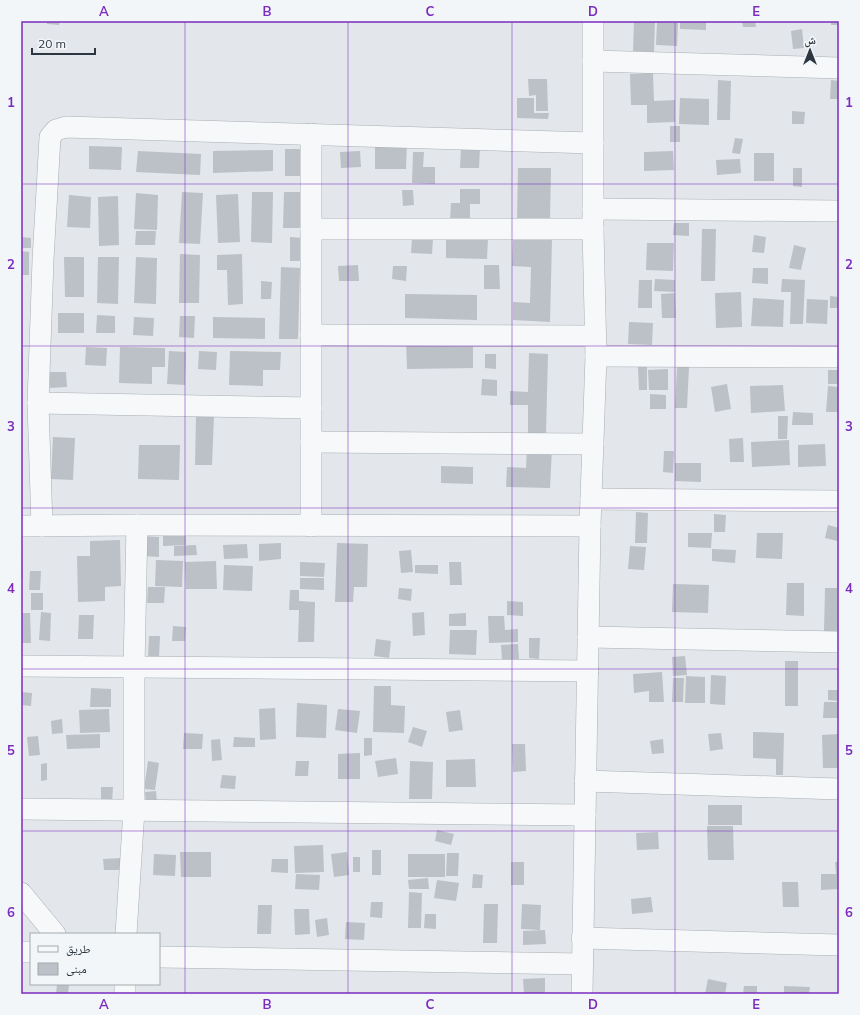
<svg xmlns="http://www.w3.org/2000/svg" width="860" height="1015" font-family="Mulish,'Noto Naskh Arabic',sans-serif">
	<style>
		.building { fill: #bbc1c7 }
		.lines { fill: none; stroke-linecap: round; stroke-linejoin: round }
		.minor-casing { stroke: #a8afb5; stroke-width: 22 }
		.minor { stroke: #f6f8f9; stroke-width: 21 }
		.grid { fill: none; stroke: #7b2cbf; stroke-width: 1; stroke-opacity: 0.55 }
		.neatline { fill: none; stroke: #7b2cbf; stroke-width: 1.5 }
		.grid-label { font-size: 13px; text-anchor: middle; font-weight: bold; fill: #7b2cbf }
	</style>
	<rect width="100%" height="100%" fill="#e3e7eb"/>
	<g class="building">
		<path d="M47,21H60L59,25L47,24Z"/>
		<path d="M634,21H655L654,52L633,51Z"/>
		<path d="M680,21H706V30L680,29Z"/>
		<path d="M742,21H755L756,27H743Z"/>
		<rect x="831" y="21" width="8" height="4"/>
		<path d="M657,22L678,23L677,46L656,45Z"/>
		<path d="M802,29L804,48L793,49L791,31Z"/>
		<path d="M653,73L654,101L675,100V122L647,123V105H631L630,74Z"/>
		<path d="M528,79H547L548,111H536V95L529,96Z"/>
		<path d="M718,80L731,81L730,120H717Z"/>
		<path d="M831,80L839,81V99H830Z"/>
		<path d="M517,98H534V113H549L548,119L517,118Z"/>
		<path d="M680,98L709,99V125L679,124Z"/>
		<path d="M792,111L805,112L804,124H792Z"/>
		<rect x="670" y="126" width="10" height="16"/>
		<path d="M735,138L743,139L740,154L732,153Z"/>
		<path d="M375,140H407L406,169H375Z"/>
		<path d="M89,146L122,147L121,170L89,169Z"/>
		<path d="M461,147L480,148L479,168H460Z"/>
		<rect x="285" y="149" width="21" height="27"/>
		<path d="M273,150V171L213,173V151Z"/>
		<path d="M138,151L201,154L200,175L136,172Z"/>
		<path d="M360,151L361,167L341,168L340,152Z"/>
		<path d="M673,151L674,170L644,171V152Z"/>
		<path d="M413,152H424L423,167H435V184L412,183Z"/>
		<rect x="754" y="153" width="20" height="28"/>
		<path d="M740,159L741,173L717,175L716,160Z"/>
		<path d="M518,168H551L550,219L517,218Z"/>
		<path d="M793,168H802V187L793,186Z"/>
		<path d="M460,189H480V204H470V220H450L451,203H460Z"/>
		<path d="M402,190H413L414,205L403,206Z"/>
		<path d="M182,192L203,193L200,244L179,243Z"/>
		<path d="M252,192H273L272,243L251,242Z"/>
		<path d="M284,192H303L302,228H283Z"/>
		<path d="M136,193L158,195L157,230L134,229Z"/>
		<path d="M238,194L240,242L218,243L216,195Z"/>
		<path d="M69,195L91,197L90,228L67,227Z"/>
		<path d="M118,196L119,245L99,246L98,197Z"/>
		<path d="M674,223H689V236L673,235Z"/>
		<path d="M702,229H716L715,281H701Z"/>
		<path d="M136,231H156L155,245H135Z"/>
		<path d="M754,235L766,237L764,253L752,252Z"/>
		<path d="M21,237L31,238V248H21Z"/>
		<path d="M290,237L304,238V261H290Z"/>
		<path d="M412,238L433,239L432,254L411,253Z"/>
		<path d="M446,238L488,239L487,259L446,258Z"/>
		<path d="M513,238L552,240L550,322L513,320V302L530,303L531,267L512,266Z"/>
		<path d="M647,243H674L673,271L646,270Z"/>
		<path d="M794,245L806,248L801,270L789,268Z"/>
		<path d="M21,251L29,252V275H21Z"/>
		<path d="M180,254L200,255L199,303H179Z"/>
		<path d="M242,254L243,304L228,305L227,270H217V255Z"/>
		<path d="M64,257H84V297H65Z"/>
		<path d="M98,257H119L118,304L97,303Z"/>
		<path d="M136,257L157,258L156,304L134,303Z"/>
		<path d="M358,265L359,281H339L338,266Z"/>
		<path d="M484,265H499L500,289H484Z"/>
		<path d="M393,266H407L406,281L392,279Z"/>
		<path d="M281,267L300,268L298,339H279Z"/>
		<path d="M753,268H768V284L752,283Z"/>
		<path d="M655,279L675,280V292L654,291Z"/>
		<path d="M782,279L805,280L803,324H790L791,292H781Z"/>
		<path d="M639,280H652V308H638Z"/>
		<path d="M261,281L272,282L271,299H261Z"/>
		<path d="M741,292L742,327L716,328L715,293Z"/>
		<path d="M675,293L676,318H662L661,294Z"/>
		<path d="M405,294L477,295V320L405,318Z"/>
		<path d="M830,296L839,297V308H830Z"/>
		<path d="M753,298L784,300L783,327L751,326Z"/>
		<path d="M807,299L828,300L827,324L806,323Z"/>
		<rect x="58" y="313" width="26" height="20"/>
		<path d="M97,315L115,316V333H96Z"/>
		<path d="M180,316H195L194,338L179,337Z"/>
		<path d="M134,317L154,318L153,336L133,335Z"/>
		<path d="M213,317L265,318V339L213,338Z"/>
		<path d="M629,322L653,323L652,345L628,344Z"/>
		<path d="M406,340H473V368L407,369Z"/>
		<path d="M86,347L107,348L106,366L85,365Z"/>
		<path d="M120,347L165,348V367H152V384L119,383Z"/>
		<path d="M169,351L186,352L185,385L167,384Z"/>
		<path d="M199,351L217,352L216,370L198,369Z"/>
		<path d="M230,351L281,352L280,370H263V386L229,385Z"/>
		<path d="M529,353L548,354L546,434H528V405H510V391L528,392Z"/>
		<path d="M485,354H496V369L485,368Z"/>
		<path d="M638,367H647V390H639Z"/>
		<path d="M677,367H689L687,408H675Z"/>
		<path d="M668,369V390H649L648,370Z"/>
		<rect x="828" y="370" width="11" height="14"/>
		<path d="M49,372H66L67,387L50,388Z"/>
		<path d="M482,379L497,380V396L481,395Z"/>
		<path d="M727,384L731,409L715,412L711,387Z"/>
		<path d="M783,385L785,411L751,413L750,386Z"/>
		<path d="M828,386L839,387V412H826Z"/>
		<path d="M650,394L666,395V409H650Z"/>
		<path d="M793,412L813,413V425H792Z"/>
		<path d="M196,415L214,416L212,465H195Z"/>
		<path d="M778,416H788L787,439H778Z"/>
		<path d="M53,437L75,438L73,480L51,479Z"/>
		<path d="M743,438L744,462H730L729,439Z"/>
		<path d="M789,440L790,465L752,467L751,442Z"/>
		<path d="M825,444L826,466L798,467V445Z"/>
		<path d="M139,445H180L179,480L138,479Z"/>
		<path d="M527,447L552,448L550,488L506,487L507,467L526,468Z"/>
		<path d="M664,451H674L673,473L663,472Z"/>
		<path d="M675,463H701V482L675,481Z"/>
		<path d="M441,466L473,467V484L441,483Z"/>
		<path d="M636,512L648,513L647,543H635Z"/>
		<path d="M714,514L726,515L725,532H714Z"/>
		<path d="M828,525L839,528L837,541L825,538Z"/>
		<path d="M186,533V545L163,546V534Z"/>
		<path d="M688,533H712L711,548L688,547Z"/>
		<path d="M757,533H783L782,559L756,558Z"/>
		<path d="M142,536L159,537V557L142,556Z"/>
		<path d="M120,540L121,586L105,587V601L78,602L77,556H90V541Z"/>
		<path d="M281,543V559L259,561V544Z"/>
		<path d="M337,543L368,544L367,587H354L353,602H335Z"/>
		<path d="M21,544H22L23,578H21Z"/>
		<path d="M247,544L248,558L224,559L223,545Z"/>
		<path d="M196,545L197,555L174,556V546Z"/>
		<path d="M630,546L646,547L644,570L628,569Z"/>
		<path d="M712,549L736,550L735,563L712,561Z"/>
		<path d="M411,550L413,572L401,573L399,551Z"/>
		<path d="M156,560L183,561L182,587L155,586Z"/>
		<path d="M216,561L217,589H186L185,562Z"/>
		<path d="M300,562L325,563L324,577L300,576Z"/>
		<path d="M449,562H461L462,585H450Z"/>
		<path d="M224,565L253,566L252,591L223,590Z"/>
		<path d="M415,565H438V574L415,573Z"/>
		<path d="M30,571H41L40,590H29Z"/>
		<path d="M300,578H324V590L300,589Z"/>
		<path d="M787,583H804V616L786,615Z"/>
		<path d="M673,584L709,585L708,613L672,612Z"/>
		<path d="M148,587H165L164,603H147Z"/>
		<path d="M399,588L412,589L411,601L398,599Z"/>
		<path d="M825,588H837V631H824Z"/>
		<path d="M290,590H299V601L315,602L314,642H298L299,610H289Z"/>
		<rect x="31" y="593" width="12" height="17"/>
		<path d="M507,601L523,602V616L507,615Z"/>
		<path d="M41,612L51,613L50,641L39,640Z"/>
		<path d="M424,612L425,635L413,636L412,613Z"/>
		<path d="M21,613H30L31,643H21Z"/>
		<path d="M466,613V626H449V614Z"/>
		<path d="M79,615H94L93,639H78Z"/>
		<path d="M488,616H504L505,630L518,629V642L489,643Z"/>
		<path d="M173,626L186,627L185,641H172Z"/>
		<path d="M450,630H477L476,655L449,654Z"/>
		<path d="M149,636H160L159,658H148Z"/>
		<path d="M529,638H540L539,659L529,658Z"/>
		<path d="M376,639L391,641L389,658L374,656Z"/>
		<path d="M518,644L519,659L502,660L501,645Z"/>
		<path d="M685,656L687,675L673,676L672,657Z"/>
		<rect x="785" y="661" width="13" height="45"/>
		<path d="M662,672L664,702H649V691L634,693L633,674Z"/>
		<path d="M711,675L726,676L725,705L710,704Z"/>
		<path d="M686,676L705,677V703H685Z"/>
		<path d="M673,678H684L683,702H672Z"/>
		<path d="M374,686H391V705L405,706L404,733L373,732Z"/>
		<path d="M91,688L111,689V707H90Z"/>
		<path d="M828,690H839V701L828,700Z"/>
		<path d="M21,692L32,693L31,706L21,705Z"/>
		<path d="M824,702H839V718H823Z"/>
		<path d="M297,703L327,705L326,738L296,737Z"/>
		<path d="M275,708L276,739L260,740L259,709Z"/>
		<path d="M109,709L110,732L80,733L79,710Z"/>
		<path d="M338,709L360,711L357,733L335,730Z"/>
		<path d="M460,710L463,730L449,732L446,712Z"/>
		<path d="M62,719L63,733L52,734L51,721Z"/>
		<path d="M413,727L427,731L422,747L408,742Z"/>
		<path d="M753,732L784,733L783,775H776V759L753,758Z"/>
		<path d="M184,733L203,734L202,749H183Z"/>
		<path d="M721,733L723,749L710,751L708,734Z"/>
		<path d="M100,734V748L67,749L66,735Z"/>
		<path d="M839,734V768H823L822,735Z"/>
		<path d="M38,736L40,755L29,756L27,737Z"/>
		<path d="M234,737L255,738V747H233Z"/>
		<path d="M364,738H372V755L364,756Z"/>
		<path d="M220,739L222,760L212,761L211,740Z"/>
		<path d="M663,739L664,753L652,754L650,741Z"/>
		<path d="M512,744H525L526,771L513,772Z"/>
		<path d="M360,753V779H338V754Z"/>
		<path d="M396,758L398,774L378,777L375,761Z"/>
		<path d="M475,759L476,787H446V760Z"/>
		<path d="M148,761L159,763L155,790L144,789Z"/>
		<path d="M296,761H309L308,776H295Z"/>
		<path d="M410,761L433,762L432,799H409Z"/>
		<path d="M47,763V780L41,781V764Z"/>
		<path d="M222,775L236,776L235,789L220,788Z"/>
		<path d="M101,787H113L112,804H101Z"/>
		<path d="M156,791L157,803L146,804L145,792Z"/>
		<rect x="708" y="805" width="34" height="20"/>
		<path d="M707,826H733L734,860H708Z"/>
		<path d="M437,830L454,834L451,845L435,841Z"/>
		<path d="M658,832L659,849L637,850L636,833Z"/>
		<path d="M323,845L324,872L295,873L294,846Z"/>
		<rect x="372" y="850" width="9" height="25"/>
		<path d="M180,852H211V877H181Z"/>
		<path d="M347,852L349,875L334,877L331,854Z"/>
		<path d="M447,853H459L458,876H446Z"/>
		<path d="M154,854L176,855L175,876L153,875Z"/>
		<rect x="408" y="854" width="37" height="23"/>
		<rect x="353" y="857" width="7" height="15"/>
		<path d="M121,858V870H104L103,859Z"/>
		<path d="M272,859H288V873L271,872Z"/>
		<rect x="511" y="862" width="13" height="23"/>
		<path d="M835,862H839V889L821,890V874H836Z"/>
		<path d="M296,874L320,875L319,890L295,889Z"/>
		<path d="M473,874L483,875L482,888H472Z"/>
		<path d="M428,878L429,889H409L408,880Z"/>
		<path d="M437,880L459,883L456,901L434,898Z"/>
		<path d="M782,882H798L799,907H783Z"/>
		<path d="M409,892L422,893L421,928H408Z"/>
		<path d="M651,897L653,912L632,914L631,899Z"/>
		<path d="M371,902H383L382,918L370,917Z"/>
		<path d="M484,904H498L497,943H483Z"/>
		<path d="M522,904L541,905L540,930L521,929Z"/>
		<path d="M258,905H272L271,934H257Z"/>
		<path d="M294,909H309L310,934L295,935Z"/>
		<path d="M425,914H436V929L424,928Z"/>
		<path d="M327,918L329,935L317,937L315,920Z"/>
		<path d="M346,922L365,923L364,940L345,939Z"/>
		<path d="M545,930L546,944L523,945V931Z"/>
		<path d="M545,978V994H524L523,979Z"/>
		<path d="M708,979L727,983L725,994H705Z"/>
		<path d="M57,984L69,985L68,994H56Z"/>
		<path d="M744,986H757V994H743Z"/>
		<path d="M784,986L810,987L809,994H784Z"/>
	</g>
	<g class="lines">
		<g class="minor-casing">
			<g id="minor">
				<path d="M593,61L839,68"/>
				<path d="M311,134V526"/>
				<path d="M593,209L839,211"/>
				<path d="M311,229H593"/>
				<path d="M311,335L595,336"/>
				<path d="M596,356L839,357"/>
				<path d="M38,403L311,408"/>
				<path d="M311,442L593,444"/>
				<path d="M591,499L839,501"/>
				<path d="M21,526L137,525L590,526"/>
				<path d="M42,526L38,403L43,260L50,137L56,130L66,127L593,143"/>
				<path d="M588,637L839,642"/>
				<path d="M21,666L588,671"/>
				<path d="M585,781L839,789"/>
				<path d="M21,809L585,815"/>
				<path d="M21,893L55,934"/>
				<path d="M126,934L134,810V668L137,525"/>
				<path d="M582,938L839,945"/>
				<path d="M21,952H31"/>
				<path d="M159,957L582,964"/>
				<path d="M125,984V994"/>
				<path d="M582,994L590,526L596,356L593,229V21"/>
			</g>
		</g>
		<use href="#minor" class="minor"/>
	</g>
	<path class="grid" d="M185,21V994M348,21V994M512,21V994M675,21V994M21,184H839M21,346H839M21,508H839M21,669H839M21,831H839"/>
	<rect width="860" height="1015" fill="none" stroke="#f3f6f8" stroke-width="44"/>
	<rect x="30" y="933" width="130" height="52" fill="#f3f6f8" stroke="#a3aaaf"/>
	<rect x="38" y="946" width="20" height="6" fill="#f6f8f9" stroke="#a3aaaf"/>
	<text x="66" y="953" font-size="12" fill="#2c3742">طريق</text>
	<rect x="38" y="963" width="20" height="12" fill="#bbc1c7" stroke="#a3aaaf"/>
	<text x="66" y="973" font-size="12" fill="#2c3742">مبنى</text>
	<g transform="translate(810 50)" stroke="#f3f6f8" stroke-width="3" paint-order="stroke">
	<path d="M0-3L7 15L0 10L-7 15Z" fill="#2c3742"/>
	<text y="-6" font-size="11" font-weight="bold" text-anchor="middle" fill="#2c3742">ش</text>
	</g>
	<path d="M32 48v6h63v-6" fill="none" stroke="#2c3742" stroke-width="2"/>
	<text x="38" y="48" font-size="12" fill="#2c3742" stroke="#f3f6f8" stroke-width="3" paint-order="stroke">20 m</text>
	<rect x="22" y="22" width="816" height="971" class="neatline"/>
	<g class="grid-label">
		<text x="104" y="16">A</text>
		<text x="267" y="16">B</text>
		<text x="430" y="16">C</text>
		<text x="593" y="16">D</text>
		<text x="756" y="16">E</text>
		<text x="11" y="107">1</text>
		<text x="849" y="107">1</text>
		<text x="11" y="269">2</text>
		<text x="849" y="269">2</text>
		<text x="11" y="431">3</text>
		<text x="849" y="431">3</text>
		<text x="11" y="593">4</text>
		<text x="849" y="593">4</text>
		<text x="11" y="755">5</text>
		<text x="849" y="755">5</text>
		<text x="11" y="917">6</text>
		<text x="849" y="917">6</text>
		<text x="104" y="1009">A</text>
		<text x="267" y="1009">B</text>
		<text x="430" y="1009">C</text>
		<text x="593" y="1009">D</text>
		<text x="756" y="1009">E</text>
	</g>
</svg>
